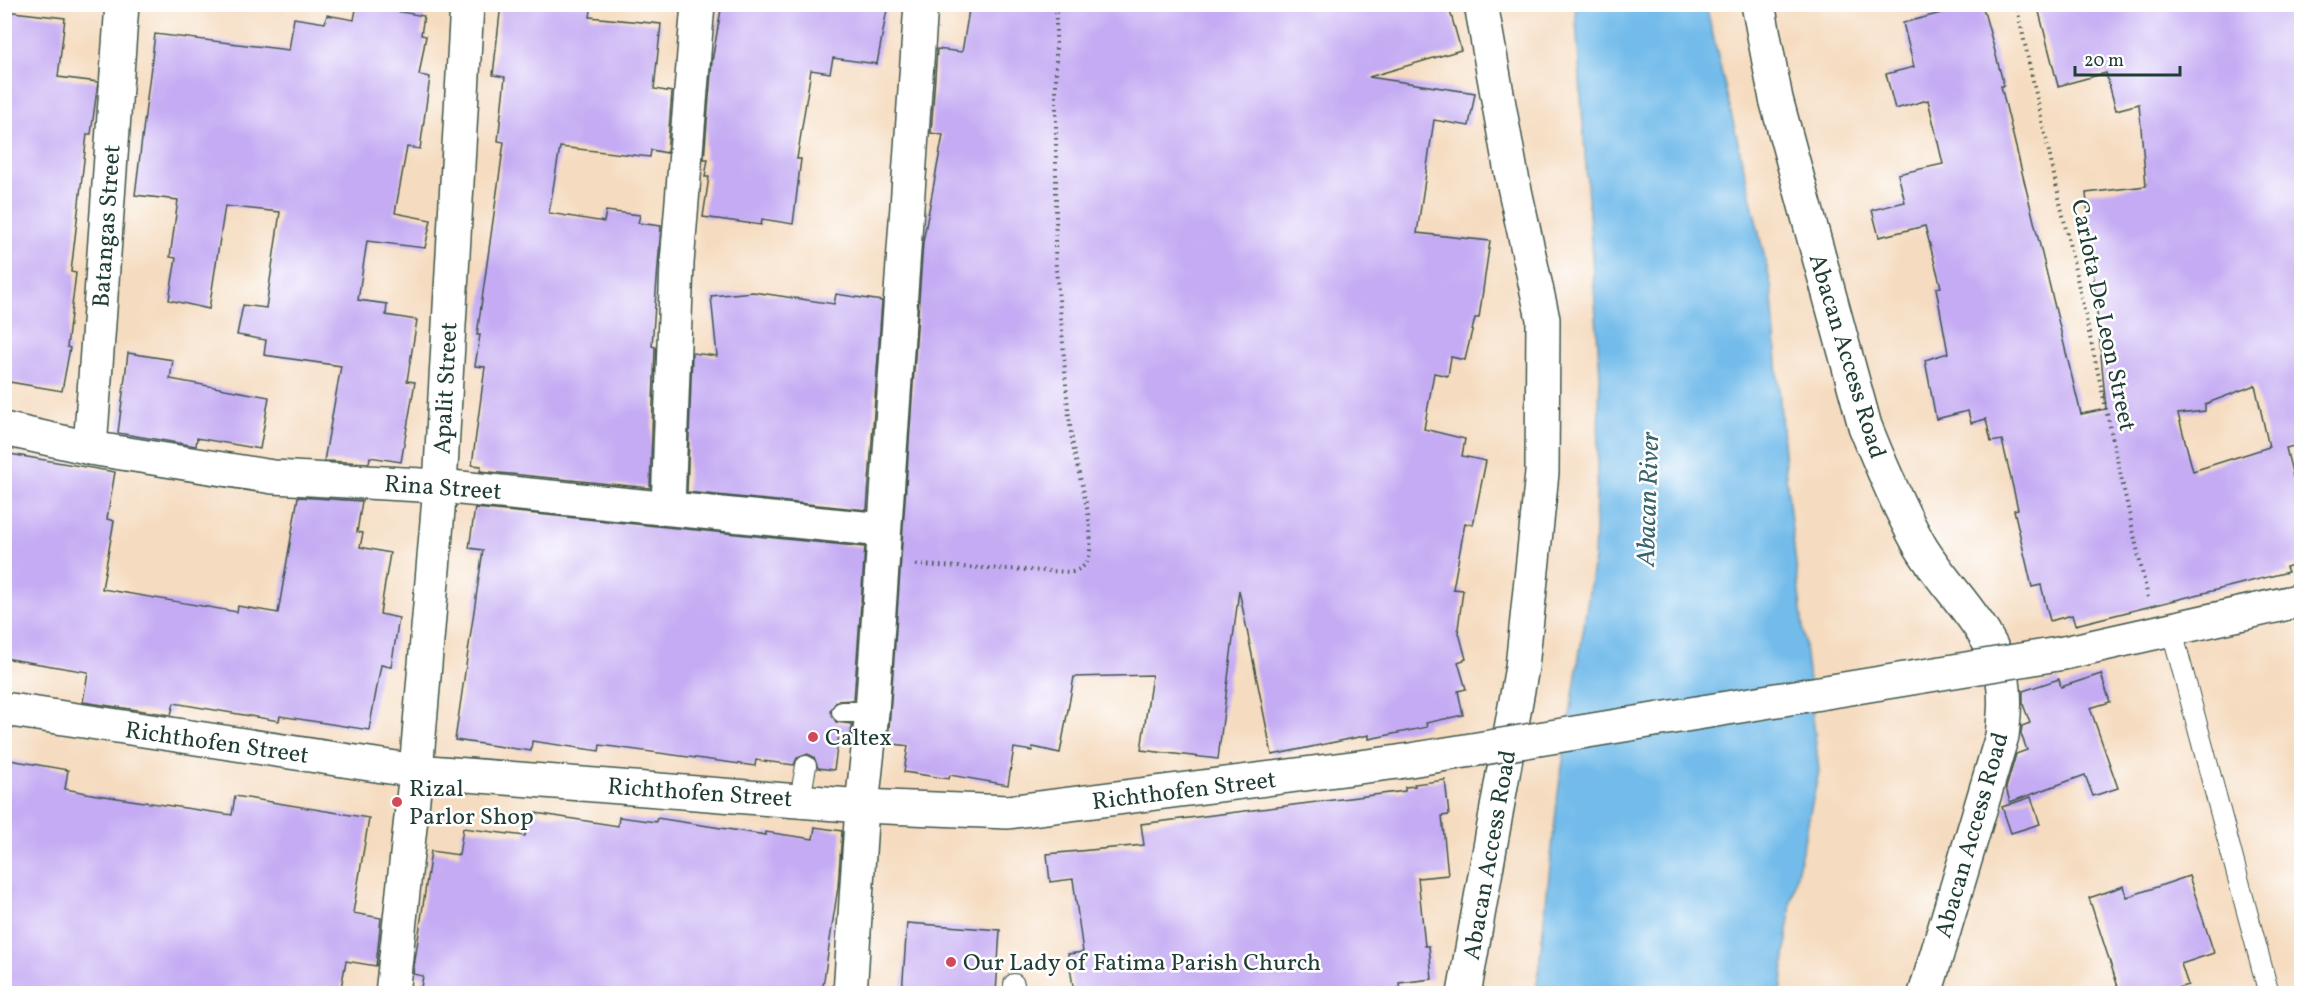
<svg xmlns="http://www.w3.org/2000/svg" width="2306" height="998" font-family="Vollkorn,serif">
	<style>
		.water { fill: #72bbea; stroke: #487c8f; stroke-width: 1.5 }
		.building { fill: #c4abf3; fill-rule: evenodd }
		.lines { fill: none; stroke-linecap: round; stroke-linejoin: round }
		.service-casing { stroke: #3f5549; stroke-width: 22 }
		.minor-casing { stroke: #3f5549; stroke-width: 36 }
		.tertiary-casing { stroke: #3f5549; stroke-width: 36 }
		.path { stroke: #3f5549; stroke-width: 4; stroke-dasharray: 1.5 4.5; stroke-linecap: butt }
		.service { stroke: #fff; stroke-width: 20 }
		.minor { stroke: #fff; stroke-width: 33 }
		.tertiary { stroke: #fff; stroke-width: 33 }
		.tertiary-bridge-casing { stroke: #3f5549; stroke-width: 36; stroke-linecap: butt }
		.tertiary-bridge { stroke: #fff; stroke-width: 33 }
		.poi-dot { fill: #d1495b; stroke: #fff; stroke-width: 2 }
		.labels { text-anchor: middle; stroke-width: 5; stroke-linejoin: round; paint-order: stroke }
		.street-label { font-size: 24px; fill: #1f3d34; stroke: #fff }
		.poi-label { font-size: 24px; fill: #1f3d34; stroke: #fff; text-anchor: start }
		.water-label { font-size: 26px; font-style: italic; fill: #38636b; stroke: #fff }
	</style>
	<rect width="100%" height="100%" fill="#fff"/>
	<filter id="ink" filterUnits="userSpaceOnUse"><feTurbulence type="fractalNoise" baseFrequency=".0167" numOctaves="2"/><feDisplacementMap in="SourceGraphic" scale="12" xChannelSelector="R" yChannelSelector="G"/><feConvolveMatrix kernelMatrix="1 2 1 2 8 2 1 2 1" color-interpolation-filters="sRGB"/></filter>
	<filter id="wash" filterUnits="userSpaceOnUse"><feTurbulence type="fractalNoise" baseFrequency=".008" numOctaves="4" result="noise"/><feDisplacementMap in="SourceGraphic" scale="24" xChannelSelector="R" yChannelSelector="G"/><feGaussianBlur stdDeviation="1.35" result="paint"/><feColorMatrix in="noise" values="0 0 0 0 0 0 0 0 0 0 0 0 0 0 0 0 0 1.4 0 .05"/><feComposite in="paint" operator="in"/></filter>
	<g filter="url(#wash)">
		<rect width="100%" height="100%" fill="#f5dbbf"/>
		<path class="water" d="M1575,5H1706L1771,285L1785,467L1819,771L1791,902L1781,993L1536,994L1558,793L1594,559L1600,376Z"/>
		<g id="blocks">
			<g class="building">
				<path d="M357,4H385L384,9L424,16L421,35L426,36L419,75L430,77L420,149L407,147L395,213L431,220L425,248L367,241L358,300L387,304L386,315L417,320L407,381L415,382L401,462L370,457L369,463L324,461L341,366L264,355L266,340L237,335L243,305L266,308L280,212L225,206L209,309L169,300L176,258L170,257L178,200L135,195L155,34L289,50L294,18L325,23L327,15L354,20Z"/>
				<path d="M501,4H592L590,17L661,24L654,89L672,92L667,153L651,150L650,157L560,147L549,213L604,222L606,211L640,215L638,223L661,226L652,346L655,347L650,488L480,471L481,466L472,465L485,367L475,366L480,335H477L504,142L498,141L505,77L493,75Z"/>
				<path d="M722,4H888L877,64L833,58L830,73L811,70L797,159H801L793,224L762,219L761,225L703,217L709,177H705L708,159H704L712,61Z"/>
				<path d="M970,4H1448L1461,50L1369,77L1475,93L1469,126L1434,120L1417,233L1490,241L1479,318H1475L1465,360L1451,357L1448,376L1434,373L1424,429L1465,439L1462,456L1486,461L1473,525L1465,523L1453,589L1463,590L1458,629L1466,659L1458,662L1466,689L1458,691L1463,715L1426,723L1427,727L1369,739V735L1272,755L1239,590L1218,759L1141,750L1152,675L1074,677L1060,753L1033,747L1032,751L1014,748L1008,785L950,775L949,779L904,772L908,746L888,743L923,242L943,135L931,133L937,49L962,52Z"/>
				<path d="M1975,4H1982L1993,44L2004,86H2001L2081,414L2106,409L2086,193L2146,186L2139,104L2116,110L2106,73L2058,86L2037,4H2301V444L2286,448L2301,509V563L2286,567L2288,572L2075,625L2072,615L2050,621L2041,585L2032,587L2014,510L2018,509L2002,440L1991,442L1986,419L1971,423L1968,411L1936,419L1925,360L1948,353L1936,288L1941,287L1925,226L1879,237L1872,210L1905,202L1898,174L1943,164L1928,100L1895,109L1886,74L1914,67L1903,23ZM2255,385L2269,447L2193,471L2178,414L2205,411V404Z"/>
				<path d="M4,11L65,18L58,77L98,82L91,134H87L71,272L76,273L67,347L70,348L62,391L4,381Z"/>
				<path d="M753,292L834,304L836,294L882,301L867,510L687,492L692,353L717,356L711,296Z"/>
				<path d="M128,353L173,360L170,379L269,397L260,449L197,438L196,446L118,433Z"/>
				<path d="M4,453L115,472L107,519L114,521L102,589L237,612L238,606L278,613L298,497L362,501L357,532L363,533L360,547L390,553L380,614L399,618L391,667L381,665L369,730L280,716L279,721L174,703L171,715L83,702L88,672L4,658Z"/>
				<path d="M475,508L865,547L854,700L837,701L830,711L836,722L852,724L851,736L839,734L834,770L818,768L814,757L808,754L797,758L794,765L756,760L755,766L600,745L599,751L532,741L531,751L455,740L483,550L469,548Z"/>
				<path d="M2101,674L2110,702L2090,708L2118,788L2093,796L2085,775L2010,802L2006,788L2016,754L2027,750L2021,734L2022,726L2030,723L2023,704V691L2059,679L2061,687Z"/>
				<path d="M4,759L68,770L65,789L97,795L232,815L235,796L369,818L353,913L381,918L376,966L346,961L340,993H4Z"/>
				<path d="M1445,780L1449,815L1442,816L1448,875L1418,878L1425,946H1429L1432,979L1399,983L1400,992L1384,993H1074L1068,954L1083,952L1073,879L1050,882L1047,854L1144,845L1141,824L1405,791V787L1415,786L1414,784Z"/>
				<path d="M2031,797L2040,824L2011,833L2002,807Z"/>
				<path d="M529,812L618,826L619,817L656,822L657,818L766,835V832L813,839L815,827L842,831L838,887L822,993H420L423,976L413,974L431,851L459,855L463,828L525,836Z"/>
				<path d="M2189,876L2214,953L2181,964L2188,985L2160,993H2120L2089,898L2124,886L2127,897Z"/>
				<path d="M907,923L1000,930L996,993H902Z"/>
			</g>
		</g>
	</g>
	<g filter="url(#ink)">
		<use href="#blocks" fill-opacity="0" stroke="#3f5549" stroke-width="1.5"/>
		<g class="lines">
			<g class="service-casing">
				<g id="service">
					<path d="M2172,631L2269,994"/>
					<path d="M842,712H872"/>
					<path d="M800,799L806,766"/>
					<path d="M1014,984V994"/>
				</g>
			</g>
			<g class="minor-casing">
				<g id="minor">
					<path d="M4,429L90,448L273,477L440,486L883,530"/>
					<path d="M90,448L122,4"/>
					<path d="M668,507L677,263L698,4"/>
					<path d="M392,994L416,771L440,486L467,4"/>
					<path d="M850,994L862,806L872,712L921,4"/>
				</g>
			</g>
			<g class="tertiary-casing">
				<g id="tertiary">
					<path d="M1758,4L1776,99L1865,426C1881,466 1898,506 1919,544C1944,588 1994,628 2003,681C2006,699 2004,717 2002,736L1925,994"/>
					<path d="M2064,653L2302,600"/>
					<path d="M4,709L416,771L862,806L1008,812L1398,762"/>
					<path d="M1464,994L1522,667L1542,473L1543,319L1511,172L1481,4"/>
				</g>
			</g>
			<g class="path">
				<path d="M2016,4L2148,598"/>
				<path d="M916,565L1072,572C1084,568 1089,563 1090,550C1093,517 1080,483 1074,451C1066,407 1065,363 1061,319C1058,286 1053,256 1056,223V4"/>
			</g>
			<use href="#service" class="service"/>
			<use href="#minor" class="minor"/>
			<use href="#tertiary" class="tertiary"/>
			<g class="tertiary-bridge-casing">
				<path id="tertiary-bridge" d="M1398,762L2064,653"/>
			</g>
			<use href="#tertiary-bridge" class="tertiary-bridge"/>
		</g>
	</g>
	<g class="poi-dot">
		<circle cx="813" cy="737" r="6"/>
		<circle cx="397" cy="802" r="6"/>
		<circle cx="951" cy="962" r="6"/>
	</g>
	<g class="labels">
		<g class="street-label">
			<text transform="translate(106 226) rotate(-86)" y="8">Batangas Street</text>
			<text transform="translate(2104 315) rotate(78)" y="8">Carlota De Leon Street</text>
			<text transform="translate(1848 356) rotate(73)" y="8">Abacan Access Road</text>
			<text transform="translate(445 388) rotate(-87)" y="8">Apalit Street</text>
			<text transform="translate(443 487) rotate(4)" y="8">Rina Street</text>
			<text transform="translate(217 742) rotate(8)" y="8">Richthofen Street</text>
			<text transform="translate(1184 790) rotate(-7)" y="8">Richthofen Street</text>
			<text transform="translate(700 792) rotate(4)" y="8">Richthofen Street</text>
			<text transform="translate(1971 835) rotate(-74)" y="8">Abacan Access Road</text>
			<text transform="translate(1489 855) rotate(-80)" y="8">Abacan Access Road</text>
		</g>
		<g class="poi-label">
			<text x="825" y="745">Caltex</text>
			<text x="409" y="796">Rizal<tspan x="409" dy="28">Parlor Shop</tspan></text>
			<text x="963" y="970">Our Lady of Fatima Parish Church</text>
		</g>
		<g class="water-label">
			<text transform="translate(1647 499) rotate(-88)" y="9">Abacan River</text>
		</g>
	</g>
	<rect width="2306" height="998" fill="none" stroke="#fff" stroke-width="24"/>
	<path d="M2075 66v9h105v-9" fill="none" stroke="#1f3d34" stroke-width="3"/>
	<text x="2084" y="66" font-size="18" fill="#1f3d34" stroke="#ffffff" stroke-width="4.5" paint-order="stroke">20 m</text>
</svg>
